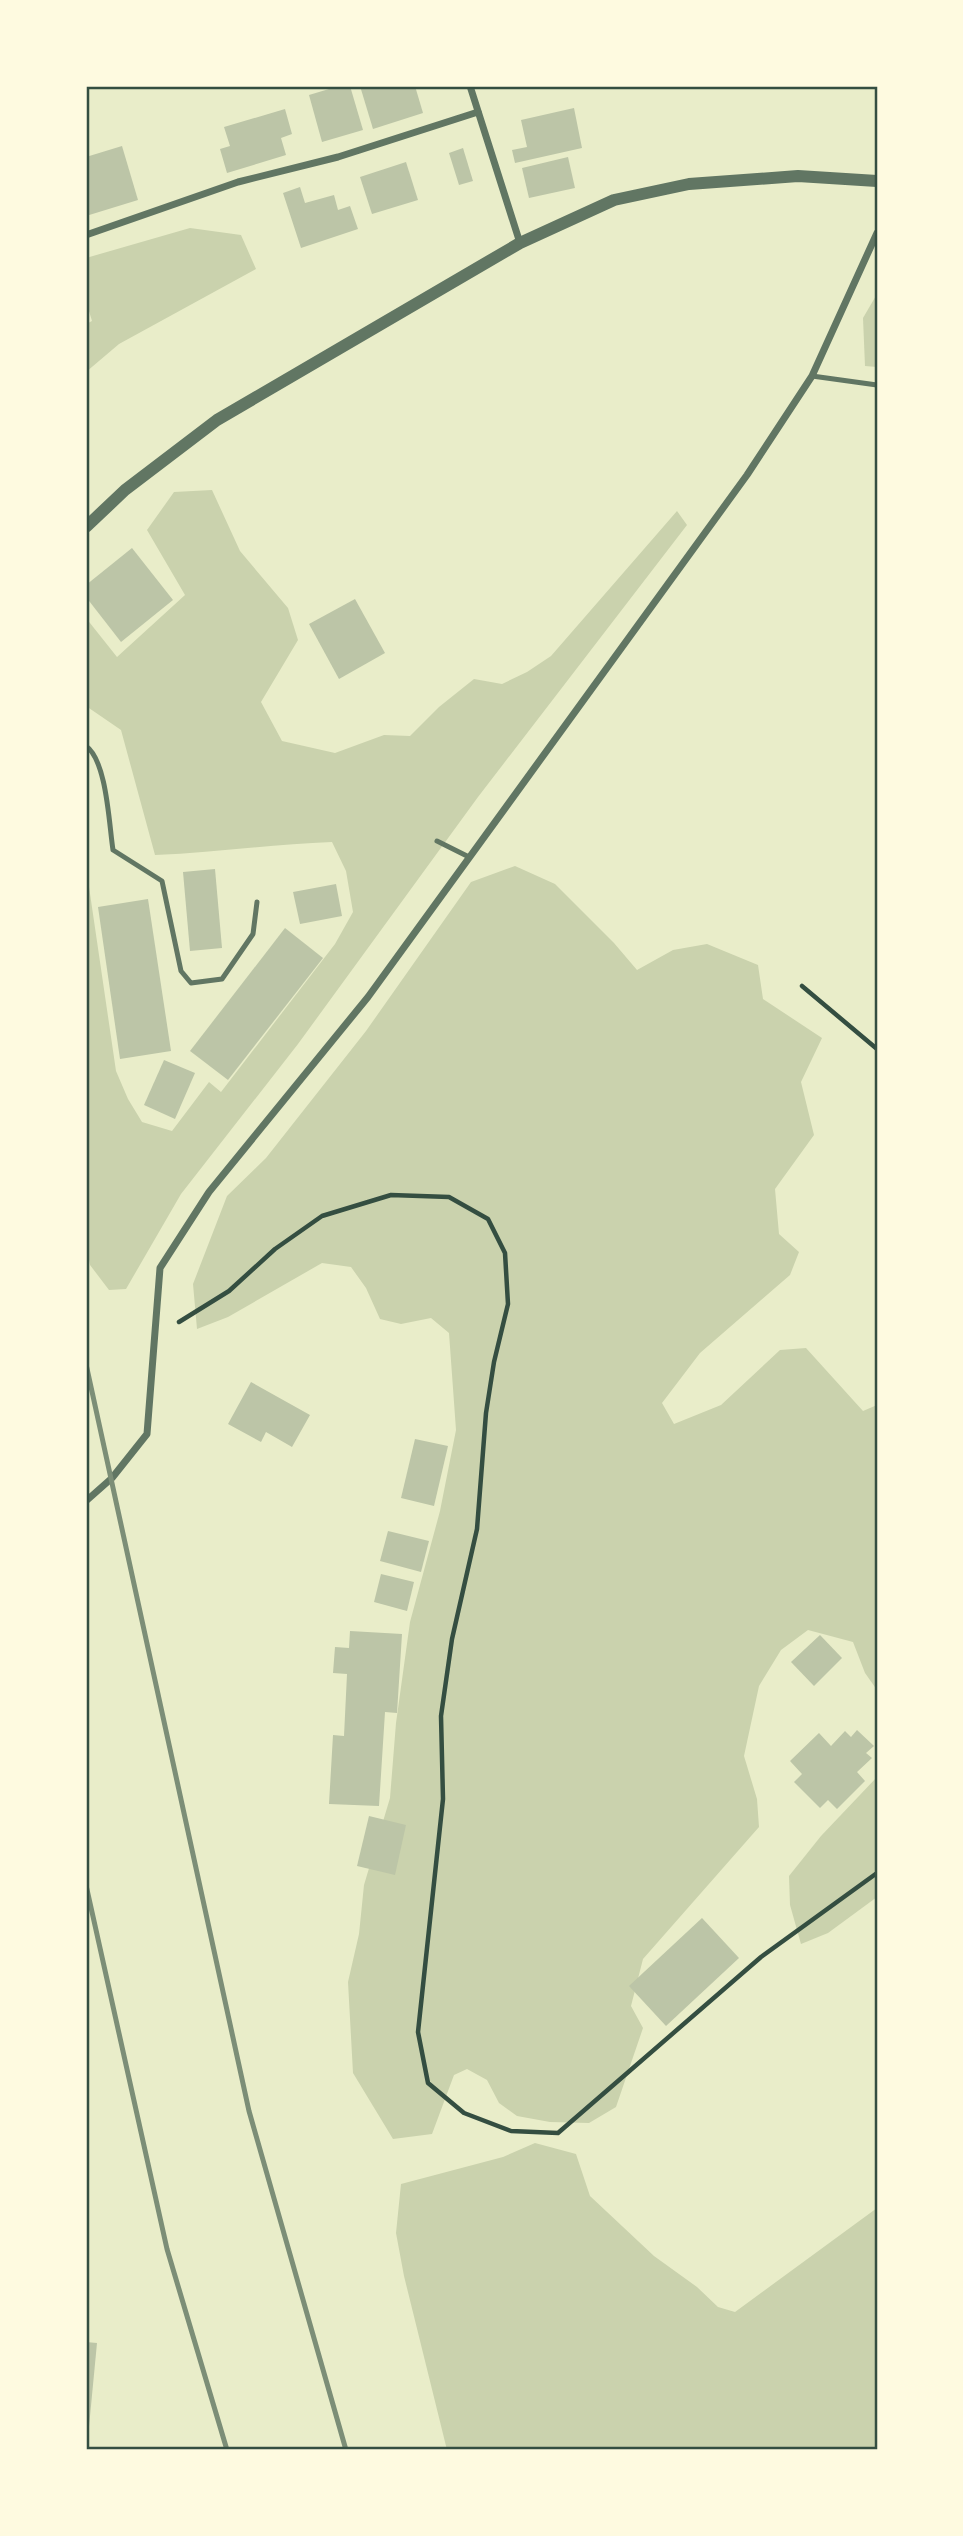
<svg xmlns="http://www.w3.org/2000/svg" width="963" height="2536" font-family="'Fira Sans',sans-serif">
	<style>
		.green { fill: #cad2ad }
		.building { fill: #bcc5a7 }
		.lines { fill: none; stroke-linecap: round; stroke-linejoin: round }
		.path { stroke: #344e41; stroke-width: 4.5 }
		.service { stroke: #617663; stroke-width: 5 }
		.minor { stroke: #617663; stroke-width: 7 }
		.tertiary { stroke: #617663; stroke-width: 12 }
		.rail { stroke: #7c8e77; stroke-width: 5 }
		.neatline { fill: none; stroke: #344e41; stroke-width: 2.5 }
	</style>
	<rect width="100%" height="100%" fill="#e9edc9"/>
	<g class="green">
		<path d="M190,228L241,235L256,269L119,344L86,372V324L92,321L86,301V258Z"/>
		<path d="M877,294V367L865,366L863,318Z"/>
		<path d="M212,490L240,551L288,608L298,640L261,702L282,741L335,753L384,735L410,736L439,707L474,679L502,684L527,672L551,656L677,511L687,525L478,797L298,1044L181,1194L126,1289L109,1290L90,1265L86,1245V879L88,880L116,1071L128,1099L142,1122L172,1131L209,1082L221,1092L335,944L353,912L346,871L332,842C273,844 214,853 155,855L121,730L86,706V618L117,657L185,595L147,530L174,492Z"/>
		<path d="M515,866L555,884L614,943L637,970L673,950L707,944L758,965L763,999L822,1038L801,1082L814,1135L775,1189L779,1234L799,1252L790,1275L700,1353L662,1403L674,1424L721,1405L780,1350L806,1348L863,1411L877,1405V1690L865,1673L853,1642L808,1630L781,1650L759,1686L744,1756L757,1799L759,1827L643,1959L631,2006L643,2028L616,2107L589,2123L550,2122L517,2116L499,2103L487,2080L467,2069L454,2075L432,2134L393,2139L353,2073L348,1982L359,1934L364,1885L390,1798L396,1723L410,1622L440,1511L456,1430L449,1333L431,1318L401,1324L380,1319L366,1288L351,1267L322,1263L228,1317L197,1329L193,1284L227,1196L266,1158L366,1031L471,882Z"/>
		<path d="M877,1777V1897L828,1933L801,1944L790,1905L789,1876L821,1836Z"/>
		<path d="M535,2143L576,2154L590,2196L654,2256L697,2287L718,2307L735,2312L877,2208V2450H447L404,2276L396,2233L401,2184L503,2157Z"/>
	</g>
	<g class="building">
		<path d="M339,86H350L363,130L322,142L309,95Z"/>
		<path d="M360,86H415L423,113L373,129Z"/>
		<path d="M574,108L582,148L515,163L512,150L527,147L521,120Z"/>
		<path d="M285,109L292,134L281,138L286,155L227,173L220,149L230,146L224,127Z"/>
		<path d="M122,146L138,200L86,216V157Z"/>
		<path d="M463,148L473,181L459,185L449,153Z"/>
		<path d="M568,157L575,188L529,198L522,168Z"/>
		<path d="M406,162L418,200L372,214L360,177Z"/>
		<path d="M300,187L305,203L334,195L338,210L350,206L358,229L301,248L283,193Z"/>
		<path d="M132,548L173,600L121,642L86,597V585Z"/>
		<path d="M355,599L385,653L339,679L309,624Z"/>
		<path d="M215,869L222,948L190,951L183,872Z"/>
		<path d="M336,884L342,916L300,924L293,892Z"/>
		<path d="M148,899L171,1051L120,1059L98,907Z"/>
		<path d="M285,928L323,958L228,1080L190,1051Z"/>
		<path d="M164,1060L195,1073L175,1119L144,1105Z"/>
		<path d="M251,1382L310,1415L292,1447L266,1432L261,1442L228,1424Z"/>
		<path d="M415,1439L448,1446L434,1506L401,1498Z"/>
		<path d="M388,1531L429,1541L421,1572L380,1561Z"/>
		<path d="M381,1574L414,1582L407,1611L374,1602Z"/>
		<path d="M350,1631L402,1634L397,1713L385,1712L379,1806L329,1804L333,1735L344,1736L347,1674L333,1673L335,1647L349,1648Z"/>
		<path d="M820,1635L842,1658L814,1686L791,1662Z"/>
		<path d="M857,1730L874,1746L866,1753L872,1758L857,1772L865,1781L837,1809L828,1800L820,1808L794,1782L802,1774L790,1761L819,1733L831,1746L845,1731L851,1737Z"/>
		<path d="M369,1816L406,1825L395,1875L357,1866Z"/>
		<path d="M702,1918L739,1958L666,2026L629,1986Z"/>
		<path d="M86,2342L97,2343L88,2437H86Z"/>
	</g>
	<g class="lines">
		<g class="path">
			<path d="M802,986L877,1049"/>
			<path d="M179,1322L229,1291L275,1249L322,1216L391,1195L449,1197L488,1219L505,1253L508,1304L494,1362L486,1413L477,1529L452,1639L441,1716L443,1799L418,2032L428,2083L464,2113L511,2131L558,2133L761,1957L877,1873"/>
		</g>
		<g class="service">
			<path d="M812,376L877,385"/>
			<path d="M86,746C107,761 109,825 113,850L162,881L181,971L191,983L222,979L253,934L257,902"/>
			<path d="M437,841L469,857"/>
		</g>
		<g class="minor">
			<path d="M470,86L520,243"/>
			<path d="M86,235L238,182L338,157L478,112"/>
			<path d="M86,1501L112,1478L147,1434L160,1268L209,1192L368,997L747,475L812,376L877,233"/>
		</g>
		<path class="tertiary" d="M86,527L125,490L217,420L520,243L614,200L689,184L798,176L877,181"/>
		<g class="rail">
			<path d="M86,1364L249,2111L346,2450"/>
			<path d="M86,1885L167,2249L227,2450"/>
		</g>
	</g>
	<rect width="963" height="2536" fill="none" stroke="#fefae0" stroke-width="175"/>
	<rect x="88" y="88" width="788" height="2360" class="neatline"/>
</svg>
